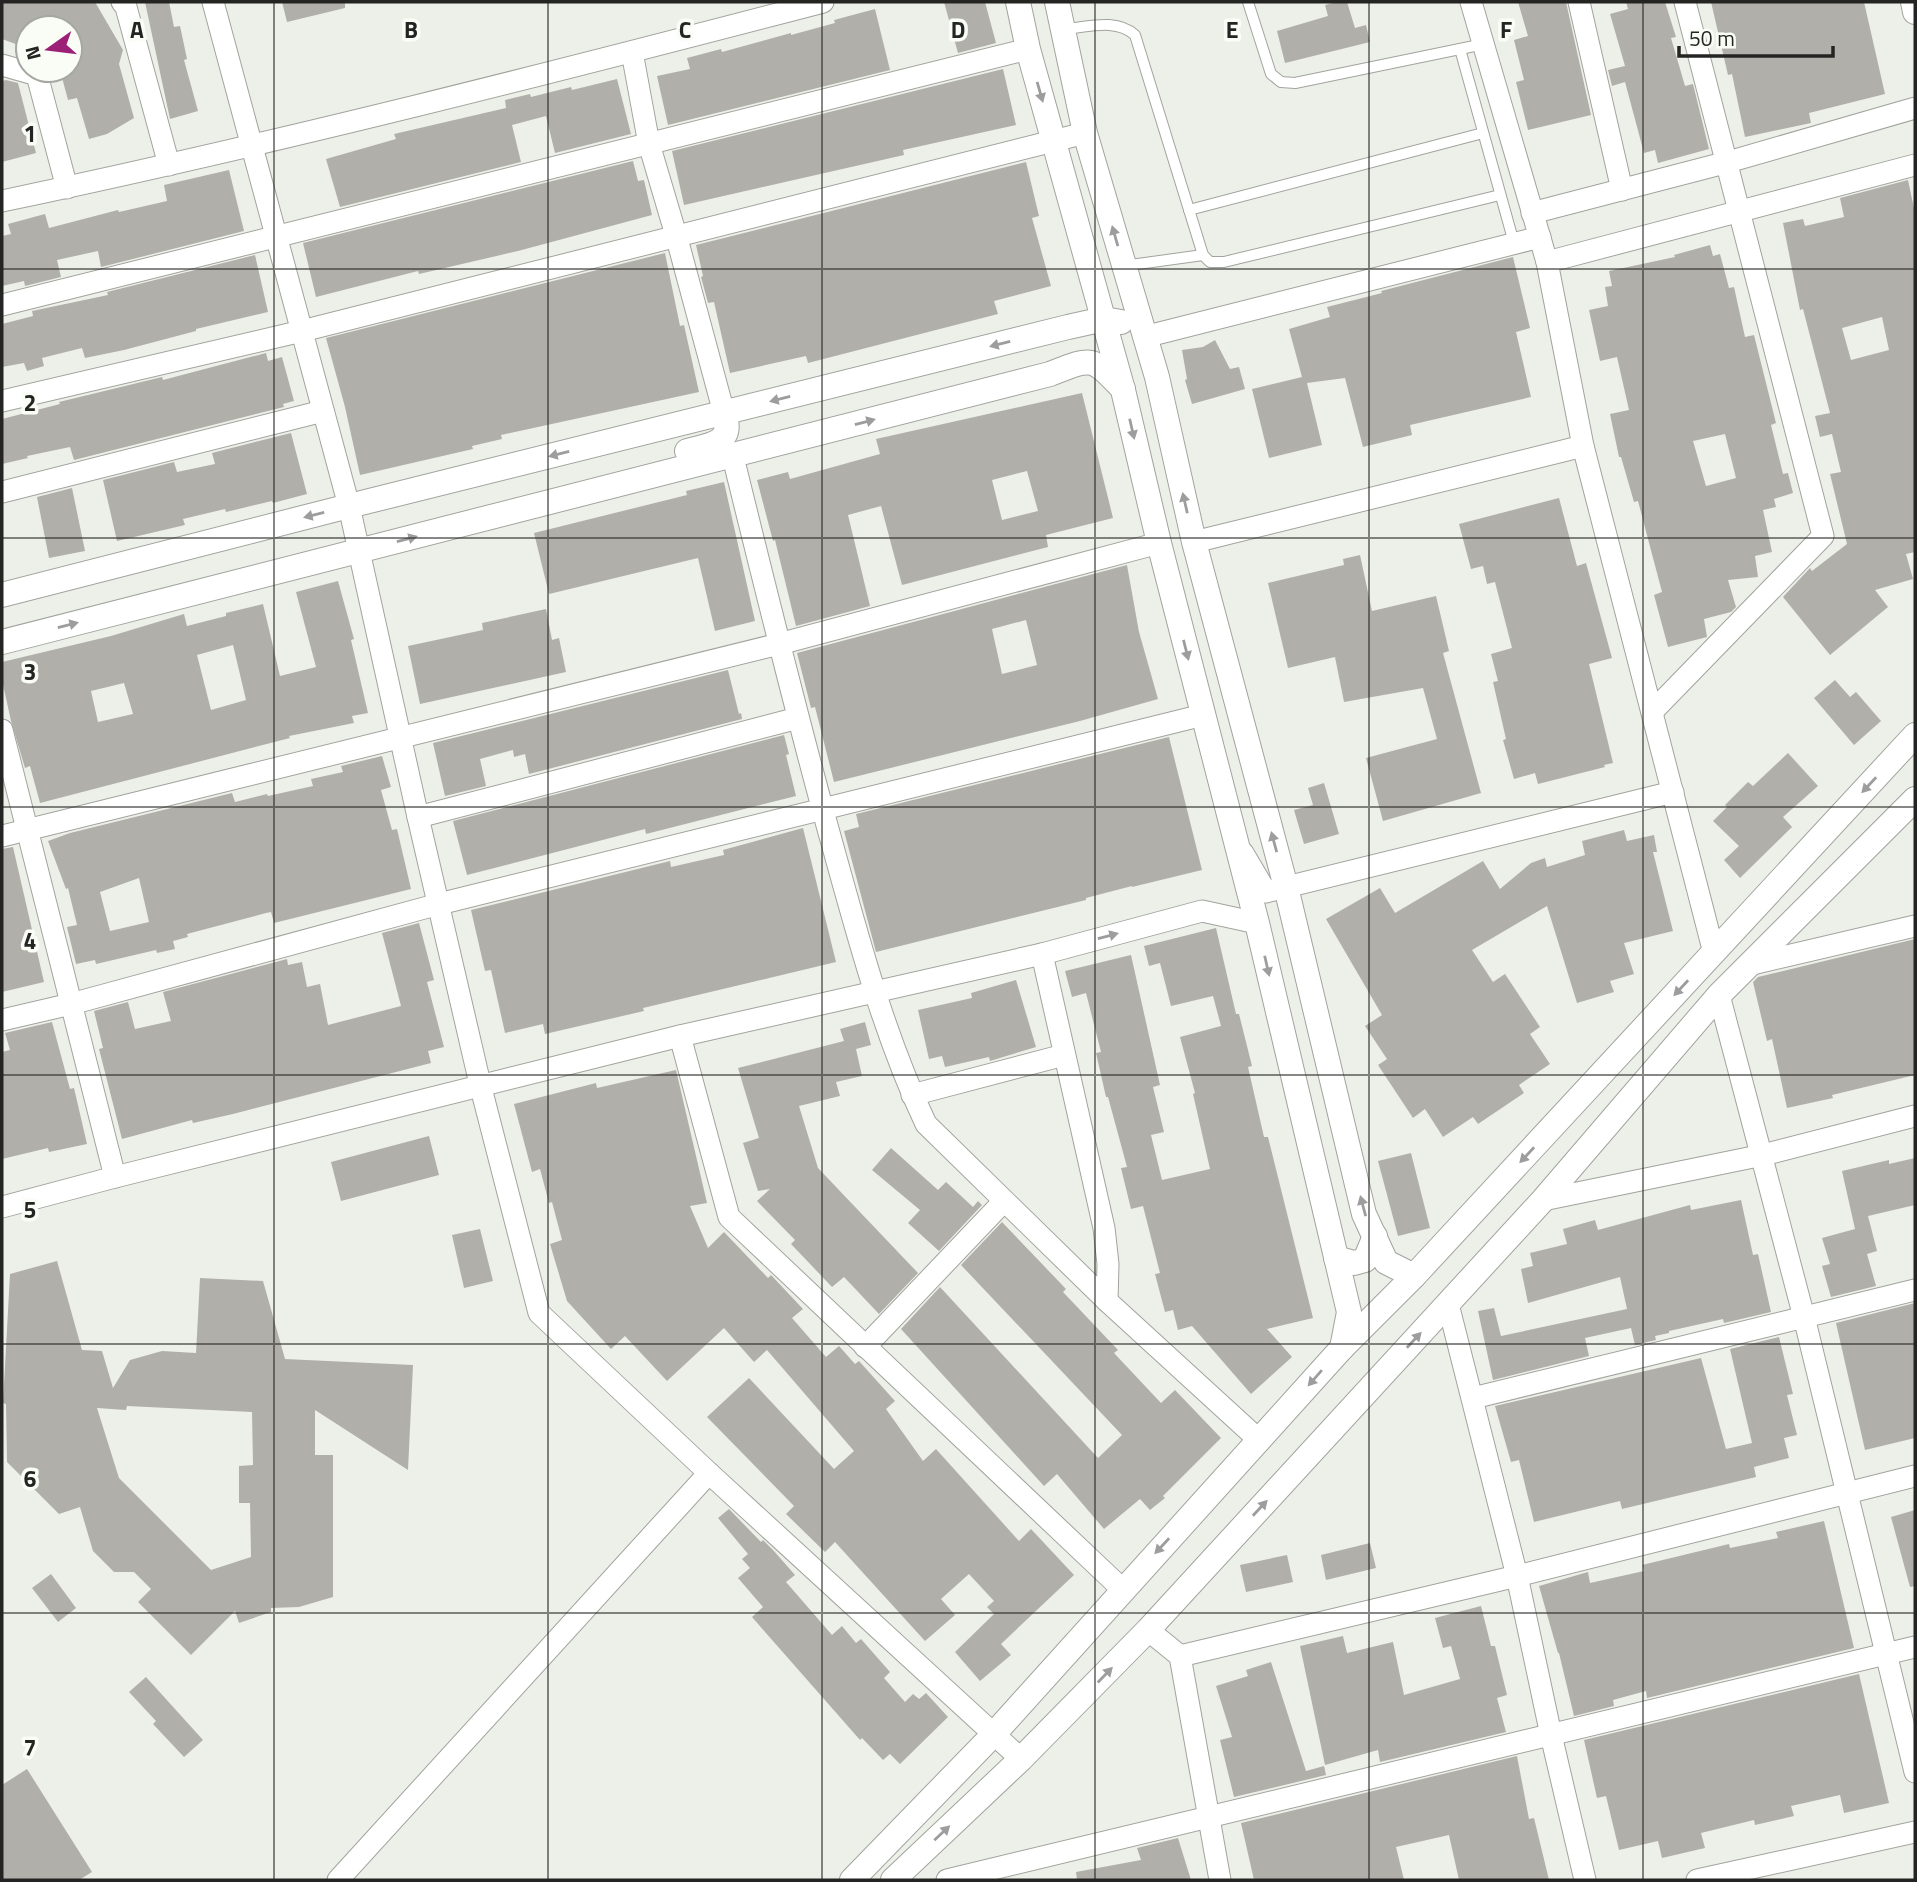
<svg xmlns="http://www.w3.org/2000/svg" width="1917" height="1882" font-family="'Titillium Web',sans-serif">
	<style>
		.building { fill: #b1afa9; fill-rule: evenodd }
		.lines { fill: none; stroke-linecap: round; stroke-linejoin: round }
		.service-casing { stroke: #a1a49d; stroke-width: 12 }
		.minor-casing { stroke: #a1a49d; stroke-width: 23 }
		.tertiary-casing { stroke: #a1a49d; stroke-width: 26 }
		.service { stroke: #fff; stroke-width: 10 }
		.minor { stroke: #fff; stroke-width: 21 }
		.tertiary { stroke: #fff; stroke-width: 24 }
		.oneway { fill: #9c9d9c }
		.grid { fill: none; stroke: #242523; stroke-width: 2; stroke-opacity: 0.55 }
		.grid-label { font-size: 23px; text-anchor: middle; font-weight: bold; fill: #242523; stroke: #fafdf6; stroke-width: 7; stroke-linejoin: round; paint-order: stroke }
	</style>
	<rect width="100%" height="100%" fill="#edf0e9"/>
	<g class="building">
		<path d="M2,2H95L123,50L119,64L134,118L107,134L89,139L77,98L68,100L60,70H70V63H73L70,62V28H28V35L25,34L21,46L2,39Z"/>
		<path d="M145,2H169L174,27L180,26L187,59L184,60L198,111L170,119Z"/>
		<path d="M282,2H345V8L287,22Z"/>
		<path d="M944,2H985L996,43L958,53Z"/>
		<path d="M1337,2H1347L1355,28L1366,25L1370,42L1285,63L1277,31L1328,16L1325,5Z"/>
		<path d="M1518,2H1566L1591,115L1528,130L1516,82L1524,80L1514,40L1528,36Z"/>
		<path d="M1626,2H1665L1676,37L1671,38L1685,86L1693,84L1709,149L1658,163L1655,150L1644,153L1625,82L1612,86L1608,70L1625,66L1610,14L1628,9Z"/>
		<path d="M1711,2H1864L1885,94L1809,113L1811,123L1745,137L1732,74L1728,75Z"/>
		<path d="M875,9L890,70L668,125L657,76L690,69L687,58L721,49L722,52L791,33V35L835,23L834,20Z"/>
		<path d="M1003,69L1016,125L903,150L904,155L684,205L672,151Z"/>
		<path d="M617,79L631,134L555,153L546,116L512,125L521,162L340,207L326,159L396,139L394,134L506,108L505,100L530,94L531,97L571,87L572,90Z"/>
		<path d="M6,80L18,83L36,153L2,162V81Z"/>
		<path d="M633,161L638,181L644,180L652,215L518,251L419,274L418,271L316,297L303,243Z"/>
		<path d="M1026,162L1039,216L1032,218L1051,286L994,301L998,314L808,363L806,356L730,373L714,302L708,303L701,277L703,276L696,245Z"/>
		<path d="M229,170L244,231L101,267L98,251L57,260L61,277L25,286L24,281L2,286V236L11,234L8,224L45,214L49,228L118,210L119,212L167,201L164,185Z"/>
		<path d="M1908,180L1915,213V552L1906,554L1913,579L1875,590L1888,607L1830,655L1783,597L1810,568L1812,571L1847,544L1830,474L1841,472L1832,434L1820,437L1815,416L1830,413L1803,309L1800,310L1783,223L1803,219L1805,226L1844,217L1840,198ZM1882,317L1889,350L1851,360L1842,328Z"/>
		<path d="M1710,245L1713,256L1720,254L1729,288L1734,287L1745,337L1754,335L1776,423L1771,425L1783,474L1788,473L1793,493L1774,499L1776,507L1763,510L1772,552L1755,556L1758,577L1728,580L1736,607L1731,612L1704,619L1707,637L1668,647L1654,595L1662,592L1638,501L1634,502L1621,457H1619L1610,414L1629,410L1617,357L1600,361L1589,310L1608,306L1605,287L1612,286L1609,271L1675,257L1674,255ZM1725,434L1736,478L1706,486L1693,441Z"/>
		<path d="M665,253L680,326L684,325L699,392L501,435L502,439L472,446L473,449L360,475L345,407L326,338Z"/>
		<path d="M255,255L268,312L196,329V331L124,350L85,358L82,348L42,358L44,366L27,371L24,363L2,367V324L33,316L32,311L108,295L107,292Z"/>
		<path d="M1513,257L1530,328L1516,332L1531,397L1410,425L1412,435L1363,447L1345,378L1307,383L1322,445L1269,458L1252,389L1302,377L1289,329L1330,317L1327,307L1382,293L1381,291Z"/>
		<path d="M1215,340L1230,369L1239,367L1245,389L1192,404L1185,380L1187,379L1182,350L1203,347Z"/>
		<path d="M266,353L268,361L282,357L294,401L283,404L284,407L74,460L70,447L27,456L28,458L2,464V419L60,404L59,402L162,377L163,380Z"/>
		<path d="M1082,393L1113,518L1046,535L1048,547L902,585L881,506L848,515L870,606L796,626L775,540L773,541L757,480L788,472L790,479L880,454L876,439ZM1027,471L1038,511L1002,520L992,480Z"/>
		<path d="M291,433L307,494L273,503L272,501L226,512L225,509L183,519L185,525L117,541L103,480L174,462L177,472L215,464L212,453Z"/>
		<path d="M724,482L755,621L715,631L698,558L549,594L534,533L687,495L686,491Z"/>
		<path d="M72,488L85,551L49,558L37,497Z"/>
		<path d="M1559,498L1577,566L1586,563L1612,658L1589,664L1613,763L1604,765L1605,767L1538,784L1535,773L1514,779L1503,740L1506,739L1493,682L1498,681L1491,654L1512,648L1495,582L1487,584L1483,566L1471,569L1459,524Z"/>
		<path d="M1360,555L1372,611L1436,596L1449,651L1443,653L1481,793L1383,821L1366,758L1437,739L1423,688L1344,702L1335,657L1288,668L1268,583L1344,565L1343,559Z"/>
		<path d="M1127,565L1139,632L1158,699L1080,721L834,782L815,707L811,708L797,653ZM1026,620L1037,665L1002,674L992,629Z"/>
		<path d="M338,581L354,639L351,640L368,713L352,716L354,723L289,736L290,738L40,803L30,766L25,768L11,721L2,680V662L111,636L184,614L187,626L226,616V613L263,604L280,676L316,667L296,592ZM233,645L246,700L211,710L197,655ZM124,683L133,714L98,722L91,691Z"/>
		<path d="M546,609L552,640L559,638L566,672L420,704L408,646L483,630L482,623Z"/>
		<path d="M728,670L739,714L741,713L742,719L529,774L525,754L514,757L513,750L480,759L486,786L445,796L433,743Z"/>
		<path d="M1835,680L1850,697L1856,692L1881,721L1854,745L1814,698Z"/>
		<path d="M784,735L789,754L786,755L796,796L646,834L645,829L467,875L453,821Z"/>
		<path d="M1169,737L1202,870L1132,887V886L1086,898V900L876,952L844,831L859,827L856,814Z"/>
		<path d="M1788,753L1818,786L1783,817L1792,827L1740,878L1724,860L1739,846L1713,821L1727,807L1725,805L1748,782L1753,786Z"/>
		<path d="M382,756L391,787L381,790L392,830L397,829L411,889L274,923L271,912L266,913L187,934L188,937L173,941L175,949L157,953L156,950L96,964L95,960L76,964L67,927L77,925L68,888L66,889L48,841L70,833L232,793L235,802L267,794L268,796L313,786L311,779L343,772L341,766ZM139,878L149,922L110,931L100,892Z"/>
		<path d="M1324,783L1339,834L1304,844L1294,810L1313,805L1308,788Z"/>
		<path d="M803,828L836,962L643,1008L644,1011L545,1034L543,1024L505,1033L491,970L485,971L471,910L670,861L671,867L724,855L723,850Z"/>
		<path d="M1624,830L1627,841L1654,835L1657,852H1653L1673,931L1624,943L1634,974L1610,981L1614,992L1577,1003L1547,906L1472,950L1493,982L1505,974L1540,1027L1530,1034L1550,1064L1519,1085L1524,1093L1478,1124L1473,1117L1443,1137L1425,1109L1413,1118L1378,1065L1387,1059L1365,1026L1382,1015L1326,919L1380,888L1395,913L1483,861L1500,889L1531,863L1545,858L1547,867L1585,855L1582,841Z"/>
		<path d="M13,847L44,982L2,992V849Z"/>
		<path d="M419,923L434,980L427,982L444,1047L428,1051L431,1063L233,1114L193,1123L192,1120L122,1139L99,1049L103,1048L94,1011L128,1002L135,1029L171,1021L163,992L287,959L288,965L302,962L307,987L320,984L328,1025L401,1006L382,933Z"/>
		<path d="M1216,928L1236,1014H1239L1252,1066L1248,1067L1264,1137H1268L1313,1318L1267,1329L1292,1357L1251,1394L1192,1326L1178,1330L1173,1310L1165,1312L1155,1274L1160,1273L1143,1206L1131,1209L1121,1168L1127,1167L1108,1097H1106L1096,1053L1101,1052L1086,993L1072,997L1065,971L1131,955L1160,1085L1153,1087L1164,1132L1151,1135L1162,1180L1210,1169L1193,1094L1195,1093L1180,1037L1221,1026L1213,996L1171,1006L1160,963L1149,966L1144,946Z"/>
		<path d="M1915,939V1075L1832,1095L1833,1098L1787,1108L1772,1039L1767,1041L1753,982L1758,977Z"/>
		<path d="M1016,980L1036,1047L990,1061L989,1057L945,1067L942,1056L929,1059L918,1010L972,998L971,993Z"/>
		<path d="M52,1022L70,1089L74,1088L87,1144L49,1152L48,1148L2,1159V1052L10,1050L5,1033Z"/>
		<path d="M865,1022L871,1045L856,1049L862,1076L836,1082L840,1096L799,1106L818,1168L918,1273L879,1314L844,1277L832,1287L791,1244L795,1240L757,1201L770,1189L758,1191L743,1143L759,1138L738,1068L844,1041L840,1029Z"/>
		<path d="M676,1070L707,1203L690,1206L708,1248L724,1232L768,1278L771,1275L803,1309L792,1318L826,1357L839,1346L855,1364L859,1361L895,1401L886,1409L923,1461L936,1449L1019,1541L1031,1529L1074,1575L1001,1644L1011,1655L980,1681L955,1652L994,1614L987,1607L994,1601L969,1574L941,1599L955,1615L925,1641L835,1542L825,1552L786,1514L794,1506L707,1417L749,1378L834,1469L854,1451L767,1350L754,1362L724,1328L667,1381L625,1336L611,1349L567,1301L550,1244L562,1240L552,1202L549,1203L540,1169L532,1172L514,1104L596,1083L597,1088Z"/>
		<path d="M429,1136L439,1175L341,1201L331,1162Z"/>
		<path d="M891,1148L938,1190L946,1182L973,1207L978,1201L982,1205L939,1251L908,1223L920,1210L872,1170Z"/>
		<path d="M1411,1153L1430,1228L1398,1236L1378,1161Z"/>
		<path d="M1915,1158V1205L1868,1216L1877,1251L1867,1254L1876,1286L1831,1297L1822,1266L1830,1264L1822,1238L1855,1229L1842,1171L1889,1160V1164Z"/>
		<path d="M1741,1200L1753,1255L1758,1254L1771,1312L1724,1323L1723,1319L1669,1331V1333L1655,1336L1656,1340L1635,1345L1631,1328L1585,1338L1589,1356L1493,1380L1478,1311L1494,1308L1501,1336L1627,1309L1620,1277L1528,1303L1521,1269L1533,1266L1530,1253L1567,1244L1563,1229L1595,1220L1598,1230L1690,1205L1691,1210Z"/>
		<path d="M1002,1222L1066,1289L1063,1292L1118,1350L1114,1353L1161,1403L1175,1390L1221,1438L1163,1496L1165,1498L1150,1510L1140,1499L1104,1529L1057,1474L1044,1486L901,1329L940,1287L1098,1458L1122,1435L961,1265Z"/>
		<path d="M480,1229L493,1281L464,1288L452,1235Z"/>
		<path d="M57,1261L82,1350L102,1351L113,1388L130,1360L162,1351L196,1353L200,1278L263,1281L285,1359L413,1365L408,1470L315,1410V1455H333V1597L299,1607L271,1608V1612L239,1623L235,1611L191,1655L138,1602L151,1589L134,1572H114L93,1551L80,1507L59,1514L7,1462L6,1404L3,1403L10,1274ZM127,1406L252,1412L253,1465L239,1466V1503H250L251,1557L211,1570L119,1478L97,1408L126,1410Z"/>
		<path d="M1915,1303V1438L1865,1450L1836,1323Z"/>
		<path d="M1779,1337L1793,1394L1787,1395L1797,1435L1784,1438L1789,1458L1754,1467L1756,1477L1622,1509L1620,1501L1534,1522L1519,1460L1511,1462L1495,1406L1701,1358L1726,1449L1752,1443L1730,1349Z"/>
		<path d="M729,1509L761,1542L763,1540L773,1550L795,1575L786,1582L832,1635L842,1626L856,1643L861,1639L890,1672L884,1678L905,1702L913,1694L919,1699L926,1693L948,1717L900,1764L890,1754L883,1760L862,1738L860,1740L752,1617L763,1607L738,1578L750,1568L742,1559L748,1554L718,1518Z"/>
		<path d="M1915,1510V1586L1910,1587L1891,1517Z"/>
		<path d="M1824,1521L1854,1648L1647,1698L1646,1691L1613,1700L1614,1706L1574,1716L1559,1653H1558L1539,1586L1588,1572L1590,1583L1644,1571L1642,1565L1729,1544L1730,1548L1778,1538L1776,1532Z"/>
		<path d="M1370,1543L1376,1568L1326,1580L1321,1555Z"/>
		<path d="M1287,1555L1293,1582L1246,1592L1240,1565Z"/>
		<path d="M51,1574L76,1608L58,1622L32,1588Z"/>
		<path d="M1481,1606L1491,1646H1495L1507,1695L1497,1698L1506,1732L1380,1762L1378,1750L1325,1765L1300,1646L1343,1636L1347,1653L1393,1642L1404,1695L1460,1679L1451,1646L1443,1648L1435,1618Z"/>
		<path d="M1271,1662L1306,1771L1324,1766L1326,1775L1234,1797L1220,1740L1232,1737L1216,1686L1248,1676L1246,1670Z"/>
		<path d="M1859,1674L1889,1803L1844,1813L1840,1795L1791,1806L1794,1816L1755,1825L1754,1820L1701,1833L1705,1848L1662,1858L1658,1841L1619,1850L1606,1796L1597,1798L1584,1740Z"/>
		<path d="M146,1677L203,1740L184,1757L153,1724L156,1721L129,1692Z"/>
		<path d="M1517,1756L1529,1819L1534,1818L1549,1880H1459L1449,1835L1396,1847L1404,1880H1254L1241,1823Z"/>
		<path d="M27,1769L92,1872L79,1880H2V1785Z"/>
		<path d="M1178,1838L1191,1880H1077L1076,1872L1141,1860L1137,1848Z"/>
	</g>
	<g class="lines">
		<g class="service-casing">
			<g id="service">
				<path d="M1248,2L1271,74L1281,82L1295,83L1484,44"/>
				<path d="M1064,29C1089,27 1116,18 1135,35L1203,255L1210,262H1224L1500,195"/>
				<path d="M1460,49L1514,243"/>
				<path d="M1189,210L1483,133"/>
				<path d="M1123,266L1203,255"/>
			</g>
		</g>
		<g class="minor-casing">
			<g id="minor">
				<path d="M122,2L126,7L169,165"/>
				<path d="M213,2L349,506L418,817L481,1088L539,1313L709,1473L1021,1759"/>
				<path d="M1471,2L1547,262L1583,446L1714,953"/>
				<path d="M1579,2L1622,190"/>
				<path d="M632,52L649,144L676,235L724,413"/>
				<path d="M2,65L37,75L67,188"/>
				<path d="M2,201C278,143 551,73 823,2"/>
				<path d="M1532,213L1728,162L1915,108"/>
				<path d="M1547,262L1915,165"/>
				<path d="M2,305L1028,49"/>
				<path d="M1144,337L1540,237"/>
				<path d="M2,401L302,331L1085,133"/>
				<path d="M733,457C765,587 797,718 833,847C859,941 884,1035 926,1124L1107,1301L1260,1441"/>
				<path d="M2,492L323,411"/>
				<path d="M1194,542L1583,446"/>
				<path d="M1652,712L1823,536L1685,2"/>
				<path d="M2,730L115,1177"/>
				<path d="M418,817L798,718"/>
				<path d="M2,836L779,644L1159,543"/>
				<path d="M1243,853L1266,892L1673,792"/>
				<path d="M1042,954L1104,1228L1108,1264L1107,1301"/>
				<path d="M1748,965L1915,926"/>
				<path d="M1719,995L1804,1317L1915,1772"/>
				<path d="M2,1020L71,1004L439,904L1203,715"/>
				<path d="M680,1036L729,1217L1122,1589"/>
				<path d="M912,1095L1064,1055"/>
				<path d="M1543,1200L1763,1155L1915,1116"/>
				<path d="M2,1207L115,1177L680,1036L1042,954L1202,911L1257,923"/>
				<path d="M1448,1304L1517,1576L1551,1735L1585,1880"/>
				<path d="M865,1347L1004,1201"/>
				<path d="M1473,1398L1915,1290"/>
				<path d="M1148,1630L1180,1656L1220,1880"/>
				<path d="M1180,1656L1517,1576L1915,1476"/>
				<path d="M338,1880L709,1473"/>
				<path d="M947,1880L1915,1647"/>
				<path d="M1697,1880L1915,1832"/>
			</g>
		</g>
		<g class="tertiary-casing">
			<g id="tertiary">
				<path d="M1018,2L1028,49L1123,390L1159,543L1257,923L1349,1312L1342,1348"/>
				<path d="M1057,2L1085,133L1157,377L1194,542L1286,887L1364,1214L1386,1262L1414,1276"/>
				<path d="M1913,2L1915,12"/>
				<path d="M687,451C710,445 735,444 724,413"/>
				<path d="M2,595L349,506L1068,327L1104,319L1121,322"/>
				<path d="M2,642L1050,374C1093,357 1091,356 1123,389"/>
				<path d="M1336,1258L1354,1263L1365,1260L1375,1236"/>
				<path d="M852,1880L993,1735L1342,1348L1414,1276L1915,735"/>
				<path d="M893,1880L1021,1759L1148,1630L1543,1200L1719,995L1915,799"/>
			</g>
		</g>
		<use href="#service" class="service"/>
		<use href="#minor" class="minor"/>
		<use href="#tertiary" class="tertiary"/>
	</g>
	<defs><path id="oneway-solid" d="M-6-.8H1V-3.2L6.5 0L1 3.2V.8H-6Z" transform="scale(1.75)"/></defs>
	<g class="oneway">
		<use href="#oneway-solid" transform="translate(1040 92) rotate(74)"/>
		<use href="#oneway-solid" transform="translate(1115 236) rotate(-106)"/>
		<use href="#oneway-solid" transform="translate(1000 344) rotate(166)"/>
		<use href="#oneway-solid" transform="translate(780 399) rotate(166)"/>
		<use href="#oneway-solid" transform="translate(865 422) rotate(-15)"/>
		<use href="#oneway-solid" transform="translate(1132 429) rotate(77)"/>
		<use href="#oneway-solid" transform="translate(559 454) rotate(166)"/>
		<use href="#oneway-solid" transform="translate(1185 503) rotate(-103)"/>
		<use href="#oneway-solid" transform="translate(314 515) rotate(166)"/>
		<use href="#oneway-solid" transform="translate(407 539) rotate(-15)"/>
		<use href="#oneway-solid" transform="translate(68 625) rotate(-14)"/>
		<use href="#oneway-solid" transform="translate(1186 650) rotate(76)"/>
		<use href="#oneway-solid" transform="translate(1869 785) rotate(133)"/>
		<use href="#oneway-solid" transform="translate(1274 842) rotate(-105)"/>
		<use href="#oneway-solid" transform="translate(1108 936) rotate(-15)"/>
		<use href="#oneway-solid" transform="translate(1267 966) rotate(77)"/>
		<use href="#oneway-solid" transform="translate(1681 988) rotate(133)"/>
		<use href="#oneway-solid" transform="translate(1527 1155) rotate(133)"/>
		<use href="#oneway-solid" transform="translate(1363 1206) rotate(-105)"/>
		<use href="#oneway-solid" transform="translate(1414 1340) rotate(-47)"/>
		<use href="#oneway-solid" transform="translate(1315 1378) rotate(131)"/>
		<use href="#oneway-solid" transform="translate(1260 1508) rotate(-47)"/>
		<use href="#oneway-solid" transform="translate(1162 1546) rotate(133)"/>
		<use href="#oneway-solid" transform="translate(1105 1675) rotate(-46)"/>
		<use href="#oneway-solid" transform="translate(942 1833) rotate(-43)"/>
	</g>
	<path class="grid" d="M274,2V1880M548,2V1880M822,2V1880M1095,2V1880M1369,2V1880M1643,2V1880M2,269H1915M2,538H1915M2,807H1915M2,1075H1915M2,1344H1915M2,1613H1915"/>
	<g class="grid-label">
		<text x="137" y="38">A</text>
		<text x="411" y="38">B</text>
		<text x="685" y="38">C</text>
		<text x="958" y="38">D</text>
		<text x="1232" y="38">E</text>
		<text x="1506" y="38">F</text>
		<text x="30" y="142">1</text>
		<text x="30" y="411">2</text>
		<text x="30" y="680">3</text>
		<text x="30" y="949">4</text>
		<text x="30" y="1218">5</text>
		<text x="30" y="1487">6</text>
		<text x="30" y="1756">7</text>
	</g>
	<rect width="1917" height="1882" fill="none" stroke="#242523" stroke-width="7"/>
	<g transform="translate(49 49) rotate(256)"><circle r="33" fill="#fafdf6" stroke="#a4a7a2" stroke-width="2"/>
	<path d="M0-5L12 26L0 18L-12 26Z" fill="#9c2076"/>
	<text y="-10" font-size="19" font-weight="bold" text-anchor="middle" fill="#242523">N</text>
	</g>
	<path d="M1679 46v10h154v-10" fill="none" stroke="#242523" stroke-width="3.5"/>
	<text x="1689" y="46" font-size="21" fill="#242523" stroke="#fafdf6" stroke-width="5" paint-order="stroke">50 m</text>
</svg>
